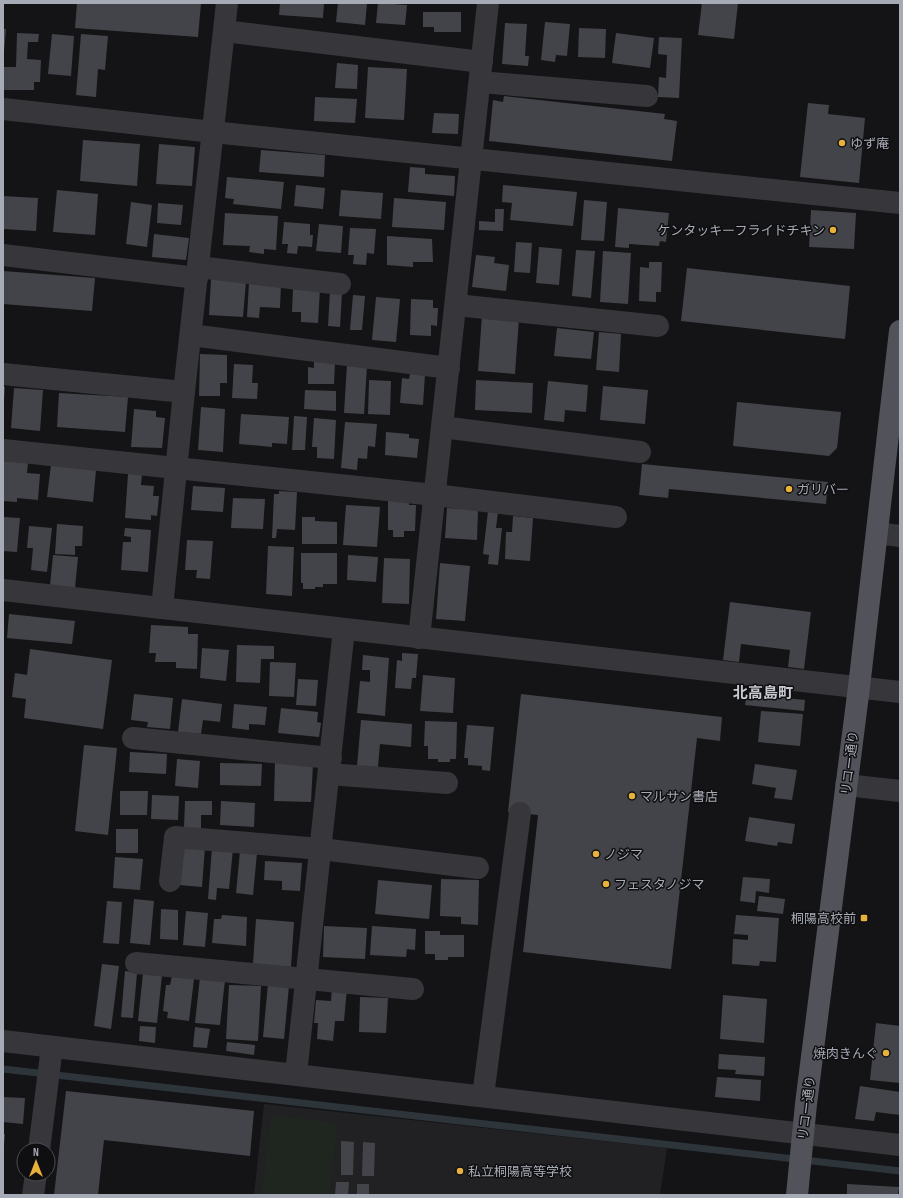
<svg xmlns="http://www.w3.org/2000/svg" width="903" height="1198" font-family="'Sofia Sans Condensed','Noto Sans JP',sans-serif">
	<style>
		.built { fill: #212023 }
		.green { fill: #1f2620 }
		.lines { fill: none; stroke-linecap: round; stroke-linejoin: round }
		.stream { stroke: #2d353b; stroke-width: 7 }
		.building { fill: #434449 }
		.minor { stroke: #36363b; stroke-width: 22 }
		.major { stroke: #52535a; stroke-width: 22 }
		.poi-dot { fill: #e7b13c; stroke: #0f0f11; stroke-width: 1.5 }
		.labels { text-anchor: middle; stroke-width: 3; stroke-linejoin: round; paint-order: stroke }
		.poi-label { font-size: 13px; fill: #a7abb5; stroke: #0f0f11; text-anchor: start }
		.street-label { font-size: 13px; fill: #a7abb5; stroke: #0f0f11 }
		.quarter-label { font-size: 15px; font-weight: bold; fill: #c8cad2; stroke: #0f0f11 }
	</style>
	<rect width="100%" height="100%" fill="#141416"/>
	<path class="built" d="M264,1104L667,1148L660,1195H254Z"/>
	<path class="green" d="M271,1115L338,1123L329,1195H262Z"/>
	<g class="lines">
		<path class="stream" d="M3,1069L900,1171"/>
	</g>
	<g class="building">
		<path d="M77,3H201L198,37L75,28Z"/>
		<path d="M280,3H324L323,18L279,15Z"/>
		<path d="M338,3H367L365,25L336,22Z"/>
		<path d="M378,3L407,5L405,25L376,23Z"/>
		<path d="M702,3H738L734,39L698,35Z"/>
		<path d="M423,12H461V32H434V27H423Z"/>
		<path d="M545,22L570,24L567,56L556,55L555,62L541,60Z"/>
		<path d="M505,23L527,24L525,56H529L528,66L502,64Z"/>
		<path d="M579,28L606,29L605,58L578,57Z"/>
		<path d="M3,29H6L4,52H3Z"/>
		<path d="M17,33L39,34L38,42H28L27,59L41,60L40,82H34V90H3V67H16Z"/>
		<path d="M616,33L654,38L650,68L612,63Z"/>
		<path d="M52,34L74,36L71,76L48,74Z"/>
		<path d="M81,34L108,36L105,70L98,69L96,97L76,95Z"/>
		<path d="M659,37L682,38L679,98L658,97L659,77L666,78L667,55L658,54Z"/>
		<path d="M337,63L358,65L357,89L335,88Z"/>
		<path d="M368,67L407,69L404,120L365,118Z"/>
		<path d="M504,96L665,114L664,119L677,121L672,161L489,141L493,100L503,102Z"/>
		<path d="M315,97L357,99L355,123L314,121Z"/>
		<path d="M808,103L829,105L828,114L865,118L859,183L800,177Z"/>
		<path d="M434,113L459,114L458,134L432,133Z"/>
		<path d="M83,140L140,144L137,186L80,181Z"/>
		<path d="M159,144L195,147L192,186L156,184Z"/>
		<path d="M261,150L325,155L324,177L259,172Z"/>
		<path d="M410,167L425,168V174L455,176L454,196L408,192Z"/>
		<path d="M227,177L284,182L281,209L233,204L234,199L225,198Z"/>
		<path d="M296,185L325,188L323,209L294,206Z"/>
		<path d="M503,185L577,192L573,226L510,220L512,203L502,202Z"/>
		<path d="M57,190L98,194L95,235L53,232Z"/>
		<path d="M341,190L383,193L381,219L339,216Z"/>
		<path d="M3,196L38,198L36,231L3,229Z"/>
		<path d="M394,198L446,202L444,230L392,227Z"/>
		<path d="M584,200L607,202L604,241L581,240Z"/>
		<path d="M131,202L152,205L147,247L126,244Z"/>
		<path d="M158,203L183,205L181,225L157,223Z"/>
		<path d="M618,208L669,213L666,242L660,241L659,246L629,244V248L615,247Z"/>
		<path d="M495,209H504L503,231L479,230V221L495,222Z"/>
		<path d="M811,210L856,213L854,249L809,247Z"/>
		<path d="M225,213L278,216L276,250L264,249V254L249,252L250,246L223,245Z"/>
		<path d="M284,222L310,224V235H313L312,247L298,246L297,254L287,253L288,244H282Z"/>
		<path d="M319,224L343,226L341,253L316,251Z"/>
		<path d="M350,228L376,229L374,254L367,253L366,265L353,264L354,255H348Z"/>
		<path d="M154,234L189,238L186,260L152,257Z"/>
		<path d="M387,236L432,239L433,262H413V267L387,265Z"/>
		<path d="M516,242L532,243L530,273L514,272Z"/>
		<path d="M539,247L562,249L559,285L536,283Z"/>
		<path d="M576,250L595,251L591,298L572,296Z"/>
		<path d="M603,251L631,253L628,304L600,302Z"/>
		<path d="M476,255L495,257L494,263L509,265L506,291L472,287Z"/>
		<path d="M649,262H662L661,292H656V302L639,301L640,267L649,268Z"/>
		<path d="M687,268L850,286L845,339L681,321Z"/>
		<path d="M3,271L95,278L92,311L3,304Z"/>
		<path d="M211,279L246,281L243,317L209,315Z"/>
		<path d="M249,282L281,284L280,308L260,307L259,318L247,317Z"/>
		<path d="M293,288L320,289L318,323L301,322V312H292Z"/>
		<path d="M330,292L342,293L340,327L328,326Z"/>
		<path d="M353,295L365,296L362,330H350Z"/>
		<path d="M376,297L400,299L396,342L372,340Z"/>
		<path d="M411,299L433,300V308H438L437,326L431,325V336L410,335Z"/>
		<path d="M482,315L519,318L515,374L478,371Z"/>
		<path d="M557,328L594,332L591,359L554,356Z"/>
		<path d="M599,332L621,334L619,372L596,370Z"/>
		<path d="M200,354L227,355V383H220V396H199Z"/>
		<path d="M314,362L335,363L334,384H308V367L314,368Z"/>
		<path d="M234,364L253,365L252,383H258L257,399L232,398Z"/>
		<path d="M347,365L367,366L364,414L344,413Z"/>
		<path d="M410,374H425L423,405L400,403L402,378L409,379Z"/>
		<path d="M369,380L391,381L390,415L368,414Z"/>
		<path d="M476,380L533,383L532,413L475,410Z"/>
		<path d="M548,381L588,385L586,412L565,410L564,422L544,420Z"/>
		<path d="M603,386L648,390L645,424L600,420Z"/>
		<path d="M3,387H5L4,400H3Z"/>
		<path d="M14,388L43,390L40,431L11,428Z"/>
		<path d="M305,390L336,391V411L304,409Z"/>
		<path d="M59,393L128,397L125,432L57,427Z"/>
		<path d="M737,402L841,412L837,448L829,456L733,446Z"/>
		<path d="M201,407L225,409L223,452L198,450Z"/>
		<path d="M134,409L156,411V417L165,418L162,448L131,447Z"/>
		<path d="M241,414L289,417L287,444L272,443V447L239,444Z"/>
		<path d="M294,416L307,417L305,450H292Z"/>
		<path d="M314,418L336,420L334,459L317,458V447H312Z"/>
		<path d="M345,422L377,424L375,447L368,446L367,459L358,458L357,470L341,468Z"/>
		<path d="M386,432L409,434V438L419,439L417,458L385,455Z"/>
		<path d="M3,461L28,463L27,473L40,474L38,500L17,498V502L3,501Z"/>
		<path d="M642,464L828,482L826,504L669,489L668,498L639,495Z"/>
		<path d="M51,465L96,470L93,502L47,497Z"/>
		<path d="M128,474H142L141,485L154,486L153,496H159L157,516L151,515V520L125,518Z"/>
		<path d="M193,486L225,488L223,512L191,510Z"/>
		<path d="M279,491L297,492L295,530L277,529L276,538H272L274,494H279Z"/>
		<path d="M233,498L265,499L263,529L231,528Z"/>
		<path d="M388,500H409V505H416L415,531H404V537H393V530H388Z"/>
		<path d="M346,505L380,507L377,547L343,545Z"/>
		<path d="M447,508L478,510L477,540L445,538Z"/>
		<path d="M488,511L498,512L496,528H502L498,565L488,564L489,555L483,554Z"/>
		<path d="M513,516L533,518L530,561L505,559L506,532H512Z"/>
		<path d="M3,517L20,518L17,552L3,551Z"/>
		<path d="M302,517H315V521L337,522V544H302Z"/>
		<path d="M57,524L83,526L82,546H75V555L55,554Z"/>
		<path d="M29,526L52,528L47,572L31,570L33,548H27Z"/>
		<path d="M125,528L151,530L148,572L121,570L123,542H131V537L124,536Z"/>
		<path d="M187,540L213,541L210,579L196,578L197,570H185Z"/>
		<path d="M268,546L294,547L292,596L266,594Z"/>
		<path d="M301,553H337V584H323V587H315V589H303V583H301Z"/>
		<path d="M53,555L78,557L75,588L50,586Z"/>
		<path d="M348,555L378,557L376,582L347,580Z"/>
		<path d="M384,558L410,559L409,604L382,603Z"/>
		<path d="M440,563L470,566L465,621L436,619Z"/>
		<path d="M730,602L811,612L804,669L788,667L790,650L741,644L739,662L723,660Z"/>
		<path d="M9,614L75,621L72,644L7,638Z"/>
		<path d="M151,625L188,627V634H198L197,669L176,668V662H155L156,653H149Z"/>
		<path d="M237,645L274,646V659H261L260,683L236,682Z"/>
		<path d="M202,648L229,650L226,681L200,678Z"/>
		<path d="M30,649L112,660L103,729L24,718L26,699L12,697L15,673L27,675Z"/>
		<path d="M402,653L418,654L416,678H412L411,689L395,688L397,660L402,661Z"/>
		<path d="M363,655L389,658L385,716L357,713L360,681L370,682V670H362Z"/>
		<path d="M270,662L296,663L294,697L269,696Z"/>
		<path d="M423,675L455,678L453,713L420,711Z"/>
		<path d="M298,679L318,680L316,706L296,705Z"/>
		<path d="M134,694L173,698L170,729L147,727L148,722L131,720Z"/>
		<path d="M521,694L722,717L720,741L697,738L671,969L523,952L538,815L508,812Z"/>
		<path d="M747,694L805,700L804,711L745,705Z"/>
		<path d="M182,699L222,704L220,722L203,720L201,734L178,732Z"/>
		<path d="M234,704L267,707L265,725L249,724V730L232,728Z"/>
		<path d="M281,708L318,712L317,722L321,723L319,737L278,733Z"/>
		<path d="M761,711L803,714L800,746L758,742Z"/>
		<path d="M361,720L412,724L411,747L380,744L378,767L357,766Z"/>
		<path d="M425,721L457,722L456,759H450V762H438V759H428V746H424Z"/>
		<path d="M467,725L494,727L490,771L482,770V766L468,765V758H464Z"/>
		<path d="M84,745L117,748L108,835L75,831Z"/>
		<path d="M130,752L167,754L166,774L129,772Z"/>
		<path d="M177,759L200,761L198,788L175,786Z"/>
		<path d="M220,763L262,764L261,786L220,785Z"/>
		<path d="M275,763L313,764L311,802L274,801Z"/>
		<path d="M755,764L797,770L792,800L774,798L776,788L752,784Z"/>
		<path d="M120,791H148L147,815H120Z"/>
		<path d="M152,795L179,796L178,820L151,819Z"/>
		<path d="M185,801H212V815H201V828H184Z"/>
		<path d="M221,801L255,803L254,827L220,825Z"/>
		<path d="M749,817L795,824L792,844L778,842L777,846L745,841Z"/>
		<rect x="116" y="829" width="22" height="24"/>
		<path d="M182,845L205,847L202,887L179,885Z"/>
		<path d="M212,848L233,849L229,889L217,888L216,900L208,899Z"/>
		<path d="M240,851L257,853L253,895L236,893Z"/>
		<path d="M115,857L143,859L140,890L113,888Z"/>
		<path d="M265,861L302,863L300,891L282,890V881L264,880Z"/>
		<path d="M743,877L770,879L769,893L756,891L755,903L740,901Z"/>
		<path d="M441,879L479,880L478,925L461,924V917L440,916Z"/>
		<path d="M378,880L432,885L429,919L375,914Z"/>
		<path d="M759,896L785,899L783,914L757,911Z"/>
		<path d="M134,899L154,901L150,945L130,943Z"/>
		<path d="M107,901L122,902L119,944L103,943Z"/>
		<path d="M161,909L178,910V940L160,939Z"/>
		<path d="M186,911L208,913L205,947L183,945Z"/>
		<path d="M222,915L247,917L246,946L212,943L214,919H221Z"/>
		<path d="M736,915L779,918L776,962L760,961L759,966L732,964L733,939L748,940V935L734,934Z"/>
		<path d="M256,919L294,922L291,967L253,964Z"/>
		<path d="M324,926L367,928L365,959L323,957Z"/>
		<path d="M372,926L416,929L415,950L407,949L406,957L370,955Z"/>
		<path d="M425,931H440V935H464V957H448V960H435V954H425Z"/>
		<path d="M102,964L119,966L111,1029L94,1026Z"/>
		<path d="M125,971L137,973L133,1018L121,1017Z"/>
		<path d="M143,973L162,975L157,1023L138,1021Z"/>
		<path d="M172,976L194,979L189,1021L167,1018L168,1012L163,1011L166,985H170Z"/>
		<path d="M200,977L225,980L220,1025L195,1023Z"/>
		<path d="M268,984L289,986L284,1039L263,1037Z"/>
		<path d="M229,985L261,986L258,1041L226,1039Z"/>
		<path d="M332,987L347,988L344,1021H335L333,1041L317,1039L318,1023H314L316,1000L331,1001Z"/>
		<path d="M723,995L767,999L764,1043L720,1039Z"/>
		<path d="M360,997L388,998L386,1033L359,1032Z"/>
		<path d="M876,1023L900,1026V1083L870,1080Z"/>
		<path d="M140,1026L156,1027L155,1043L139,1041Z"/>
		<path d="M195,1027L210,1029L207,1048L193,1047Z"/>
		<path d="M227,1042L255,1045L254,1055L226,1051Z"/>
		<path d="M719,1054L765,1057L764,1076L735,1074L736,1070L718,1069Z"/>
		<path d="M717,1077L761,1080L760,1101L715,1097Z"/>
		<path d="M860,1086L900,1092V1115L876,1112L874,1121L855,1119Z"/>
		<path d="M66,1091L254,1111L250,1156L104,1140L98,1195H54Z"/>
		<path d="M3,1097L25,1098L23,1124L3,1122Z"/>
		<path d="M3,1134H5L4,1145H3Z"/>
		<path d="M341,1141L354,1142L353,1175H341Z"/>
		<path d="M363,1142L375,1143L374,1176H362Z"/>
		<path d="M336,1182H349L348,1195H335Z"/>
		<rect x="357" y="1184" width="12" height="11"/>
		<path d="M847,1184L899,1187L898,1195H847Z"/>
	</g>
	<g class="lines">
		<g class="minor">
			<path d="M224,31L482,62"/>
			<path d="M480,82L647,96"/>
			<path d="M3,109L213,132L900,203"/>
			<path d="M3,255L197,278"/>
			<path d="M198,267L340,284"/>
			<path d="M456,305L658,326"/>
			<path d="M191,335L449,368"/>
			<path d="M3,374L184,392"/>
			<path d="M442,427L640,452"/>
			<path d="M3,450L435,495L616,517"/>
			<path d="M877,533L900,536"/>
			<path d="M3,590L900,692"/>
			<path d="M162,608L184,392L227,3"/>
			<path d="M419,638L488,3"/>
			<path d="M133,738L331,758"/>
			<path d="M329,774L447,783"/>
			<path d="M846,785L900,791"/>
			<path d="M170,881L175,837L321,849L478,868"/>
			<path d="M136,963L413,989"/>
			<path d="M3,1041L900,1145"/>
			<path d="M296,1074L344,629"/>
			<path d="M483,1096L520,813"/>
			<path d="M39,1150L52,1047"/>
			<path d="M33,1195L36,1174"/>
		</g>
		<path class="major" d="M797,1195L806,1104L859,687L900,331"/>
	</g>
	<g class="poi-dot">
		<circle cx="842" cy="143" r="4"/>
		<circle cx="833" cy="230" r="4"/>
		<circle cx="789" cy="489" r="4"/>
		<circle cx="632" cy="796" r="4"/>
		<circle cx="596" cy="854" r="4"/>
		<circle cx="606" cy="884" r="4"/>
		<rect x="860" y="914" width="8" height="8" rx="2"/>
		<circle cx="886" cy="1053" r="4"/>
		<circle cx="460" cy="1171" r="4"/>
	</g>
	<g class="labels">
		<g class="poi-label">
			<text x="850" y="148">ゆず庵</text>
			<text x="825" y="235" text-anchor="end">ケンタッキーフライドチキン</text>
			<text x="797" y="494">ガリバー</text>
			<text x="640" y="801">マルサン書店</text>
			<text x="604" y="859">ノジマ</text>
			<text x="614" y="889">フェスタノジマ</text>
			<text x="856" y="923" text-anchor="end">桐陽高校前</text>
			<text x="878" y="1058" text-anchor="end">焼肉きんぐ</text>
			<text x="468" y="1176">私立桐陽高等学校</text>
		</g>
		<g class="street-label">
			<text transform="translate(849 763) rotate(-83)" y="5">リコー通り</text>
			<text transform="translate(806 1108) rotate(-83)" y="5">リコー通り</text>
		</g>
		<g class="quarter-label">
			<text x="763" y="698">北高島町</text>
		</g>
	</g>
	<rect width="903" height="1198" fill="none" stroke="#a7abb5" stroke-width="8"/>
	<g transform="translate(36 1162)"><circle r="19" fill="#0f0f11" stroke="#4c4d53"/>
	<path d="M0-3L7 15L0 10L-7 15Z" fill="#e7b13c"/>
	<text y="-6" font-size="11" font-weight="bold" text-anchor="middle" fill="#a7abb5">N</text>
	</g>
</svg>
